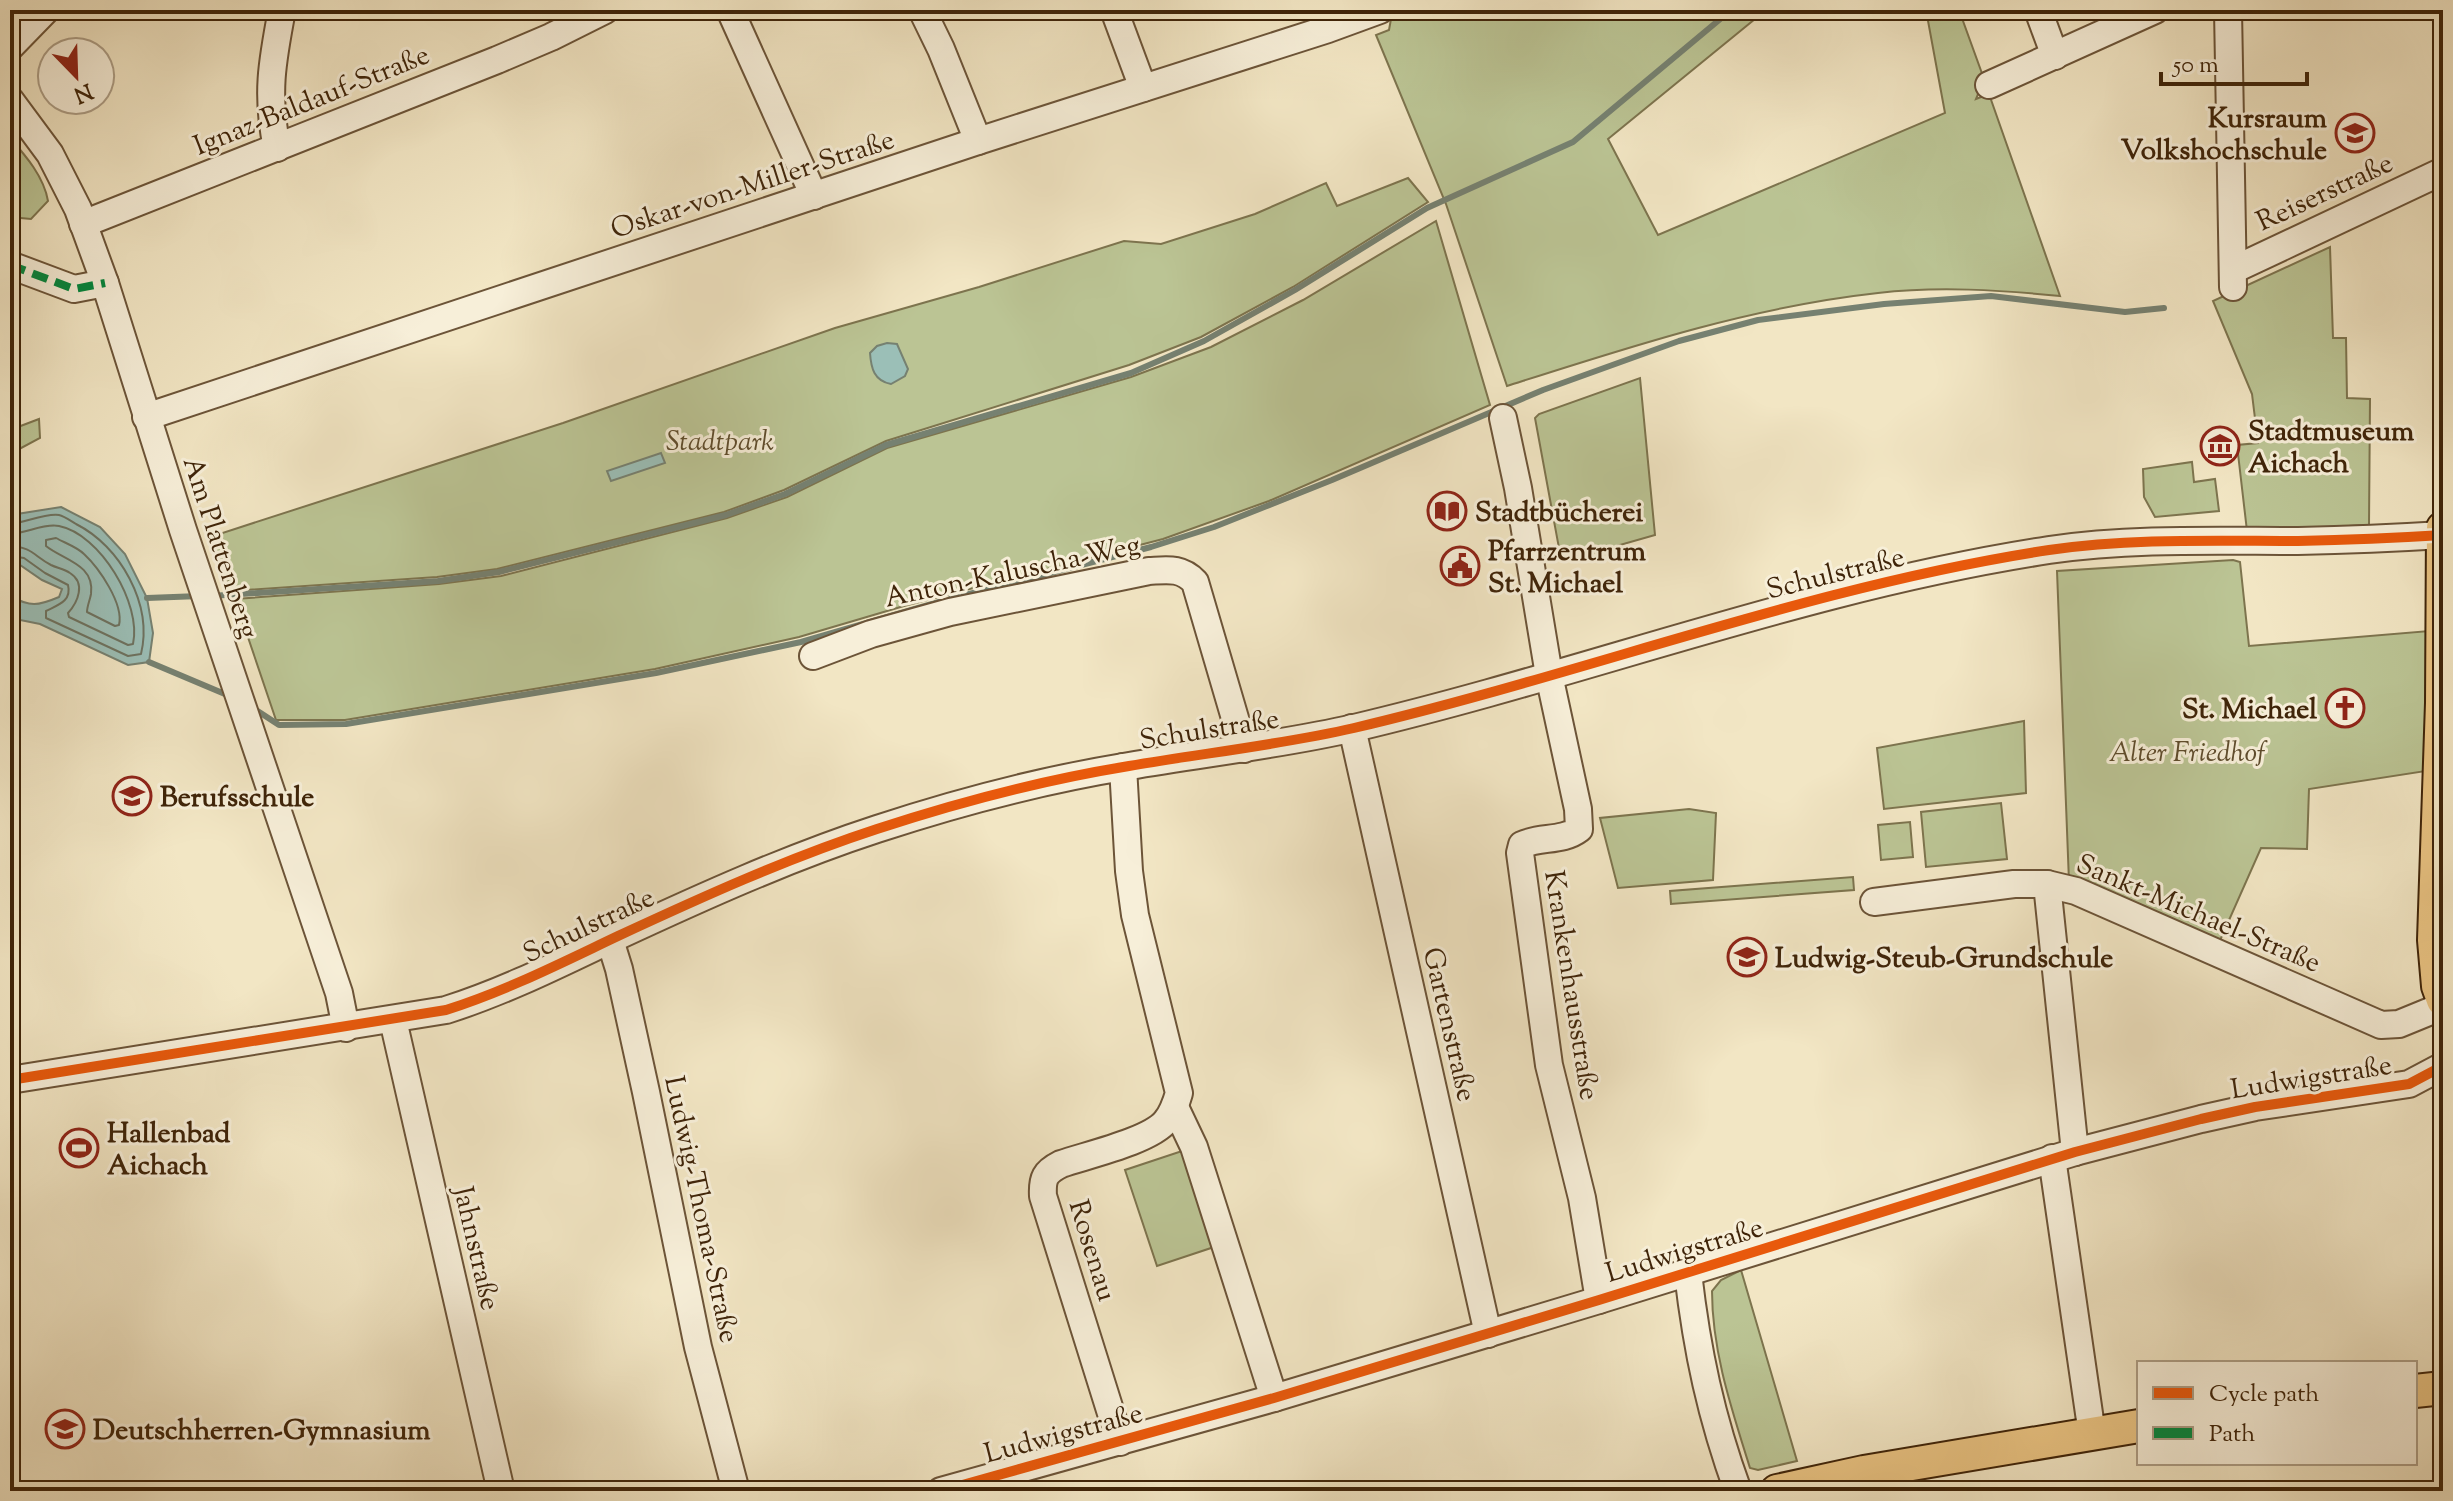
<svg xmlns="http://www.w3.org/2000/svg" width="2453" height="1501" font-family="'Sorts Mill Goudy',serif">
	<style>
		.green { fill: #bbc494; stroke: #7d744e; stroke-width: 2 }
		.water { fill: #9bbfb7; stroke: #768171; stroke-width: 2 }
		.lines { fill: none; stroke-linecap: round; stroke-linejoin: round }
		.shore { stroke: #6d7260; stroke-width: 2 }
		.stream { stroke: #768171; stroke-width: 6 }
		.minor-casing { stroke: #6c5438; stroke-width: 30 }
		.major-casing { stroke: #3f2409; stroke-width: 36 }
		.minor { stroke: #f7efd9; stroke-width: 26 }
		.major { stroke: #e9c382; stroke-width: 32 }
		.quiet { stroke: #00873e; stroke-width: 8; stroke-dasharray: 16 8; stroke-linecap: butt }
		.cycleway-casing { stroke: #f7efd9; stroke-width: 15 }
		.cycleway { stroke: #e8590c; stroke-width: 10 }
		.labels { text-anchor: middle; stroke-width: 6; stroke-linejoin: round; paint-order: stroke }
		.street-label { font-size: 28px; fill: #3f2409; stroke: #f7efd9 }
		.poi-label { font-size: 28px; font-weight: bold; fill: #3f2409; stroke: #f7efd9; text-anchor: start }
		.park-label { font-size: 28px; font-style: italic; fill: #5e4c2c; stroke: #f7efd9 }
	</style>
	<rect width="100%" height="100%" fill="#f2e6c4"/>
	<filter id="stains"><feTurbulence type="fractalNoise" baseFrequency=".0025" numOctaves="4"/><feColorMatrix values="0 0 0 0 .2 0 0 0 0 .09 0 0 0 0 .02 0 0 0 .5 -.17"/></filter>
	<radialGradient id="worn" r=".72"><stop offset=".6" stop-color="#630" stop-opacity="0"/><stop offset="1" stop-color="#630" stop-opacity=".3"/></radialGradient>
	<g class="green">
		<path d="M1415,10H1766L1608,139L1658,235L1945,113L1926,10H1959L1984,79L1976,99L1989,94L2060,296C2000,290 1938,286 1878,293C1750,307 1629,347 1507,386L1446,204L1376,35L1389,30L1391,19Z"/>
		<path d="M10,138C26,156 44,177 48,201L31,219L10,217Z"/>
		<path d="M1408,178L1428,202L1293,287L1201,337L1129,365L886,441L784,490L724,512L497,569L437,577L232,591L210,537L563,423L835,328L979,287L1124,241L1161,244L1255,214L1326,183L1337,206Z"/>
		<path d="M1436,221L1490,405L1269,501L1163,539L904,606L799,637L655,669L345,720H276L235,599L439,584L501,576L727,518L787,497L887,448L1131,377L1211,347L1303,300Z"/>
		<path d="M2330,247L2333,338H2346L2347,398L2370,399L2369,525L2247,531L2237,445L2258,443L2252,394L2213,301Z"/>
		<path d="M1640,378L1655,535L1564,561L1561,559L1535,418L1539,414Z"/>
		<path d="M39,419L40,438L10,454V430Z"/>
		<path d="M2192,462L2194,482L2215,479L2219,511L2155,517L2144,497L2143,469Z"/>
		<path d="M2233,560L2240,562L2249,646L2429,631L2426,771L2309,789L2307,849L2261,848L2218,945L2069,882L2057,571Z"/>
		<path d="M2024,721L2026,793L1884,809L1877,748Z"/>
		<path d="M2001,803L2007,859L1926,867L1921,812Z"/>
		<path d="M1689,809L1716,813L1713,880L1618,888L1600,818Z"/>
		<path d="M1910,822L1913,857L1881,860L1878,825Z"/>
		<path d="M1853,877L1854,890L1671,904L1670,891Z"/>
		<path d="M1182,1151L1214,1247L1157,1266L1125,1170Z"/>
		<path d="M1741,1270L1797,1461L1758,1470L1750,1468C1732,1410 1712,1352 1712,1291L1721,1280Z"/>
	</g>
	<g class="water">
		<path d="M887,343L897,344L908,369L905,376L891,384C874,381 871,368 870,353L877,346Z"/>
		<path d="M661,453L665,463L611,481L607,471Z"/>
		<path d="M61,507L100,527L125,554L147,598L153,633L149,662L128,665L40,624L10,618V596C30,607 38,606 59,597L62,589L42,580L20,565L10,564V518L17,514Z"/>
	</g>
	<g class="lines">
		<g class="shore">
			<path d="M10,524C25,523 44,513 59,515C64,516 71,521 76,524C120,546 153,604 141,654L128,656L46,618V611C58,605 72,601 68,585L45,573L24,558L10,556"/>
			<path d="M10,534C25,534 44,523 59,526C100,534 142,604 133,644L128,645L69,617L68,613C78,602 86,583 70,573C64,569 57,568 51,565C34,556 32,547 10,546"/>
			<path d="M56,538C65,543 77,547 84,554C99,568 124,604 119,625L115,626L87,612C87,606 90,600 91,594C95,564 63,560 46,546V540Z"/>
		</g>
		<g class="stream">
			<path d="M211,596L438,581L499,572L726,515L785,494L886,445L1131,373L1204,341L1295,290L1427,208L1573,142L1731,10"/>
			<path d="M147,598L200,596"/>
			<path d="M950,599L1151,547L1214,527L1332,480L1543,390L1679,341L1758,320L1884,304L1991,296L2125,312L2164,308"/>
			<path d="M149,662L232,697"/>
			<path d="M253,708L279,725L346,724L656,673L801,642L939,602"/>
		</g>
		<g class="minor-casing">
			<g id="minor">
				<path d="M730,10L814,196"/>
				<path d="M922,10L941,49L978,141"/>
				<path d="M1114,10L1143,88"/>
				<path d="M2038,10L2055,56"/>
				<path d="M2228,10L2233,287"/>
				<path d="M10,47L46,10"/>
				<path d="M1989,85L2155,10"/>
				<path d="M10,100L50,154L78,209L105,283L183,530L339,993L346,1028"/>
				<path d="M277,148C266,95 272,62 282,10"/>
				<path d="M83,224L497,60L551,37L605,10"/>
				<path d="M10,265L74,289L105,283"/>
				<path d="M2233,270L2443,171"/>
				<path d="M146,417L978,141L1328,29L1380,10"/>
				<path d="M1503,418L1518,488L1549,675L1578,809L1579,829C1562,842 1540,836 1522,845L1520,853L1549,1065L1582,1198L1599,1300"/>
				<path d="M813,656L871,634L950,612L1149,571C1167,570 1181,567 1195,582L1244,749"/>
				<path d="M1352,728L1488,1334"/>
				<path d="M2047,884L2075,1152"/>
				<path d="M1874,902L2014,884H2047L2076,891L2381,1025L2399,1024L2443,1006"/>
				<path d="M610,940L619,969L646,1092L698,1347L736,1491"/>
				<path d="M393,1020L501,1491"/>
				<path d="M10,1080L446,1010C506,991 561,963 618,936C702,897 788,858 877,829C959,802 1043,780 1129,766C1204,753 1280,745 1354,728C1587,673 1812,586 2049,550C2131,538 2214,541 2298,541C2346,540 2395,538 2443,535"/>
				<path d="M1175,1107L1194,1147L1274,1398"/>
				<path d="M2052,1158L2092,1434"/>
				<path d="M1688,1273C1697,1351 1711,1417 1738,1491"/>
				<path d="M1120,1442L1043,1196C1042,1178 1045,1172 1061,1164C1087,1155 1150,1141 1166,1121C1173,1113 1176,1103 1179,1093L1135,915L1129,871L1123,767"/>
				<path d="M941,1491L1274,1398L1599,1300L2075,1152L2201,1119L2255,1107L2409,1084L2443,1066"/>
			</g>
		</g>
		<g class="major-casing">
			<g id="major">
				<path d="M2443,528L2442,703L2434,940L2438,986L2443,1000"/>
				<path d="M2415,1391L2443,1388"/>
				<path d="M1777,1491L1864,1472L2139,1426"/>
			</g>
		</g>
		<use href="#minor" class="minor"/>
		<use href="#major" class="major"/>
		<path class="quiet" d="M10,265L74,289L105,283"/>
		<g class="cycleway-casing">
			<g id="cycleway">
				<path d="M10,1080L446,1010C506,991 561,963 618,936C702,897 788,858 877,829C959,802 1043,780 1129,766C1204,753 1280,745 1354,728C1587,673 1812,586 2049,550C2131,538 2214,541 2298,541C2346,540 2395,538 2443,535"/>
				<path d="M941,1491L1274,1398L1599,1300L2075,1152L2201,1119L2255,1107L2409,1084L2443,1066"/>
			</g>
		</g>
		<use href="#cycleway" class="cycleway"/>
	</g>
	<defs>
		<g id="university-ring" transform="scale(2)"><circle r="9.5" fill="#f7efd9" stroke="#8f2418" stroke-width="1.5"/><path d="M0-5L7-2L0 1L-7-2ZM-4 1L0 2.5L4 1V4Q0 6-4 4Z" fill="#8f2418"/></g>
		<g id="museum-ring" transform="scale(2)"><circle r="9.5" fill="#f7efd9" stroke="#8f2418" stroke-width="1.5"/><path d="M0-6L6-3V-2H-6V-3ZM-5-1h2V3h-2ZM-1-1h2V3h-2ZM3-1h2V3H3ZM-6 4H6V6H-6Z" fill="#8f2418"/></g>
		<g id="library-ring" transform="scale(2)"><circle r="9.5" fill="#f7efd9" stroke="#8f2418" stroke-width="1.5"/><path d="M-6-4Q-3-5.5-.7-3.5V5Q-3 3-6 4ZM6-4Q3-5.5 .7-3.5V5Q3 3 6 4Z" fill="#8f2418"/></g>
		<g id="civic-ring" transform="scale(2)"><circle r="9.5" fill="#f7efd9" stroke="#8f2418" stroke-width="1.5"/><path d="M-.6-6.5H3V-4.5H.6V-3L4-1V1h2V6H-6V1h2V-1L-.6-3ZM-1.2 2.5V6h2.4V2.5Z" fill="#8f2418"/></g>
		<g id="church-ring" transform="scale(2)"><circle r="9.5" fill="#f7efd9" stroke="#8f2418" stroke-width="1.5"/><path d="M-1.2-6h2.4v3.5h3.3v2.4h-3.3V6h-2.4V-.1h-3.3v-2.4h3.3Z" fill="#8f2418"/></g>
		<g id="school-ring" transform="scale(2)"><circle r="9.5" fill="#f7efd9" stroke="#8f2418" stroke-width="1.5"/><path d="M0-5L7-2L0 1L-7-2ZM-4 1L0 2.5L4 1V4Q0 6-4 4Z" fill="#8f2418"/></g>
		<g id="stadium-ring" transform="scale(2)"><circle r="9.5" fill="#f7efd9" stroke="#8f2418" stroke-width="1.5"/><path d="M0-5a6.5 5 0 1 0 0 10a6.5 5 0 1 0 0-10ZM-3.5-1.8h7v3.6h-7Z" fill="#8f2418"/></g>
	</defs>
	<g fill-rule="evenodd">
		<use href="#university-ring" x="2355" y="133"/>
		<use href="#museum-ring" x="2220" y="446"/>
		<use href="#library-ring" x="1447" y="511"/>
		<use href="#civic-ring" x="1460" y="566"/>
		<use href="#church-ring" x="2345" y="708"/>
		<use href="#school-ring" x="132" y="796"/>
		<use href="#school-ring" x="1747" y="957"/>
		<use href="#stadium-ring" x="79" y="1148"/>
		<use href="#school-ring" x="65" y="1429"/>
	</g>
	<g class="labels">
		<g class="street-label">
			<text transform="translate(311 99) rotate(-22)" y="10">Ignaz-Baldauf-Straße</text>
			<text transform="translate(752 183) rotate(-18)" y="10">Oskar-von-Miller-Straße</text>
			<text transform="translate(2324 191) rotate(-25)" y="10">Reiserstraße</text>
			<text transform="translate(222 547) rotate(72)" y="10">Am Plattenberg</text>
			<text transform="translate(1012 570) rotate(-12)" y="10">Anton-Kaluscha-Weg</text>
			<text transform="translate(1835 572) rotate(-14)" y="10">Schulstraße</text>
			<text transform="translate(1209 728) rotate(-9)" y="10">Schulstraße</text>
			<text transform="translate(2199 912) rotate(23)" y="10">Sankt-Michael-Straße</text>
			<text transform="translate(588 924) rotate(-25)" y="10">Schulstraße</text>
			<text transform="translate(1573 985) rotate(81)" y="10">Krankenhausstraße</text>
			<text transform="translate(1451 1024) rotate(77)" y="10">Gartenstraße</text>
			<text transform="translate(2311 1076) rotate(-9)" y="10">Ludwigstraße</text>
			<text transform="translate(703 1209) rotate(78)" y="10">Ludwig-Thoma-Straße</text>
			<text transform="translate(478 1248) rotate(77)" y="10">Jahnstraße</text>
			<text transform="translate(1684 1249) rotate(-17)" y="10">Ludwigstraße</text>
			<text transform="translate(1094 1250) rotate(73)" y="10">Rosenau</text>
			<text transform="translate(1063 1432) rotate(-15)" y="10">Ludwigstraße</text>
		</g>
		<g class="poi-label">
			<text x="2327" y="127" text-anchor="end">Kursraum<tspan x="2327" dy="32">Volkshochschule</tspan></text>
			<text x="2248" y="440">Stadtmuseum<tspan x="2248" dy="32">Aichach</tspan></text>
			<text x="1475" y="521">Stadtbücherei</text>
			<text x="1488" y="560">Pfarrzentrum<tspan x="1488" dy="32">St. Michael</tspan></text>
			<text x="2317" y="718" text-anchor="end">St. Michael</text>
			<text x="160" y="806">Berufsschule</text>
			<text x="1775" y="967">Ludwig-Steub-Grundschule</text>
			<text x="107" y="1142">Hallenbad<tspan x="107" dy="32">Aichach</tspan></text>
			<text x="93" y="1439">Deutschherren-Gymnasium</text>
		</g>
		<g class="park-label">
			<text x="720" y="450">Stadtpark</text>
			<text x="2187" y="761">Alter Friedhof</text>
		</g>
	</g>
	<rect width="2453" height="1501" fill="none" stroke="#f2e6c4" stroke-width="40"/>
	<rect x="12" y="12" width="2429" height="1477" fill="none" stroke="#3f2409" stroke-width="4"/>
	<rect x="20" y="20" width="2413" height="1461" fill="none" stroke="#3f2409" stroke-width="2"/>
	<rect x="2137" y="1361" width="280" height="104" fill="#f7efd9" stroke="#ad9e86" stroke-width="2"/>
	<rect x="2153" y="1387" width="40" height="12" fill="#e8590c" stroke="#ad9e86" stroke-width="2"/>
	<text x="2209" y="1401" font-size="24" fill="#3f2409">Cycle path</text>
	<rect x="2153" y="1427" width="40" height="12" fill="#00873e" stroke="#ad9e86" stroke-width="2"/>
	<text x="2209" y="1441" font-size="24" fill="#3f2409">Path</text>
	<g transform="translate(76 76) rotate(157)"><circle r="38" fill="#f7efd9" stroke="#ad9e86" stroke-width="2"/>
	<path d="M0-6L14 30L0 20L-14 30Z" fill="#8f2418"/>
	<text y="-12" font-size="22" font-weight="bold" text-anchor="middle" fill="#3f2409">N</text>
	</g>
	<path d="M2161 72v12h146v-12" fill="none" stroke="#3f2409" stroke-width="4"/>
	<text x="2173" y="72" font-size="24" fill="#3f2409" stroke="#f7efd9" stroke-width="6" paint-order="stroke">50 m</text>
	<rect width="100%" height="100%" filter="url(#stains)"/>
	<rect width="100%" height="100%" fill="url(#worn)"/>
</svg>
